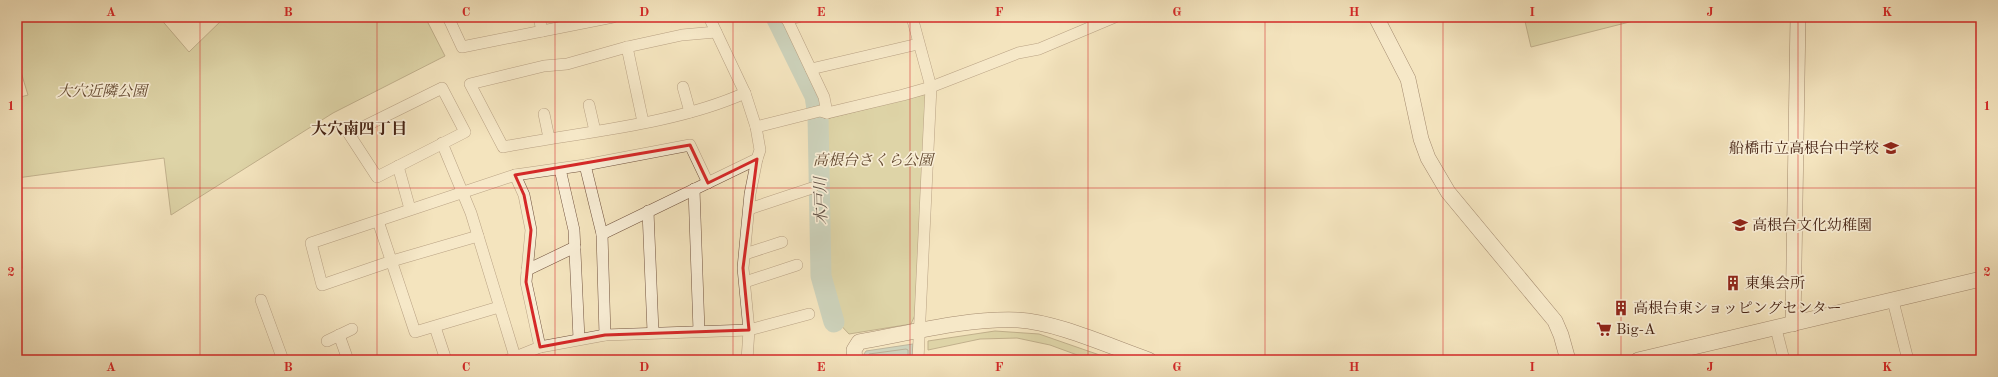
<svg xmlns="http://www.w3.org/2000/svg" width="1998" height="377" font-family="'Old Standard TT','Noto Serif JP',serif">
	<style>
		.green { fill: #c3c28c; stroke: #847250 }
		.water { fill: #9ebdb9; stroke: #7a7f77 }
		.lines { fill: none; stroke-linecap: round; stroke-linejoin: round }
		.shore { stroke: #727066; stroke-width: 1 }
		.river { stroke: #9ebdb9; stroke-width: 21 }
		.street-casing { stroke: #71523e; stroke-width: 12 }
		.secondary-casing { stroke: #452213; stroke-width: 16 }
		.street { stroke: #f8edd5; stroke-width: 11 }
		.secondary { stroke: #f8edd5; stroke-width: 15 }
		.marked { fill: none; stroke: #d62828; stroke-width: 3; stroke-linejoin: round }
		.grid { fill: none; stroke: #d62828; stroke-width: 1; stroke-opacity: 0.55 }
		.labels { text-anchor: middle; stroke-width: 3.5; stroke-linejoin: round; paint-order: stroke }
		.park-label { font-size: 15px; font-style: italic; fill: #644a31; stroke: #f8edd5 }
		.poi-label { font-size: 15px; fill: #452213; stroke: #f8edd5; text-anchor: start }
		.neighbourhood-label { font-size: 16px; font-weight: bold; fill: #452213; stroke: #f8edd5 }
		.water-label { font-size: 16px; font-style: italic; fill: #605045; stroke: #f8edd5 }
		.neatline { fill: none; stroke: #d62828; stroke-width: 1.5 }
		.grid-label { font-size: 13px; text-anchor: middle; font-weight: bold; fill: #d62828 }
	</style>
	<rect width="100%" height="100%" fill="#f4e4be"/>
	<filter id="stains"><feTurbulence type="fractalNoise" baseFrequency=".005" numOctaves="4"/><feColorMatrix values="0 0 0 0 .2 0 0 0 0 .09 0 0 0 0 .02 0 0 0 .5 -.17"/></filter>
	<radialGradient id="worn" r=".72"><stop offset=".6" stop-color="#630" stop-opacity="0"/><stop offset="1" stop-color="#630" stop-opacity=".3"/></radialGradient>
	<g class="green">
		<path d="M17,17H159L189,52L225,17H425L445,56L333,113L171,215L164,158L17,178V98L28,95L17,59Z"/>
		<path d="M1524,17H1649L1531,47Z"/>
		<path d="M926,94L915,315L911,324L849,334L835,319L824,276L822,120Z"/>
		<path d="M995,331L1039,334L1114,360H1091L1050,345L1017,338L980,339L928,350V341Z"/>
	</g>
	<path class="water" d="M913,344L912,360H864V354L866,351Z"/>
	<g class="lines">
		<path class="shore" d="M868,360L869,354L906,349L908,350V360"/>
		<path class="river" d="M776,17L815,96L818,116L821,276L834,322"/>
		<g class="street-casing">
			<g id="street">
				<path d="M448,17L462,47L613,17"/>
				<path d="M539,17L542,31"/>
				<path d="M709,17L745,93L756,127L760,150L757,159L750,194L743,268L749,330L747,360"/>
				<path d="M786,17L824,97L827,113"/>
				<path d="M912,17L931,87L918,360"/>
				<path d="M786,19L798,17"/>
				<path d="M716,32L682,35L627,47L567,64L544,66L470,84L503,147C580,132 674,125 745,93"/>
				<path d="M627,47L643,122"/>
				<path d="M811,69L918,44"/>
				<path d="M683,87L690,112"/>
				<path d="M442,88L465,132L377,177L349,134Z"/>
				<path d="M589,105L595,131"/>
				<path d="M544,114L549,138"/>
				<path d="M756,127L820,111L827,113L903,95L931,87L1018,53L1039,49L1115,17"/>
				<path d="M442,143L471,213L516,360"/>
				<path d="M585,165L602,234L605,335"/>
				<path d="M398,166L410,209"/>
				<path d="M560,169L574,230L579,339"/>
				<path d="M515,175L524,195L531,230L526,282L540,347"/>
				<path d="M694,189L699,331"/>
				<path d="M749,209L812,188"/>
				<path d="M648,211L653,332"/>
				<path d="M378,221L415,332L499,307"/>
				<path d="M602,234L757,159"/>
				<path d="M478,236L392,261L322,285L311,243L515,175L585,165L690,145L708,183"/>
				<path d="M17,254V266"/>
				<path d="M745,254L782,242"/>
				<path d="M527,270L575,247"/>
				<path d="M745,282L797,265"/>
				<path d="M261,300L283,360"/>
				<path d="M1893,301L1908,360"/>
				<path d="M435,327L446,360"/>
				<path d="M1776,329L1784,360"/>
				<path d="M339,335L348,360"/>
				<path d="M327,341L352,329"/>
				<path d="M508,360L540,347L605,335L749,330L809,314"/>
			</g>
		</g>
		<g class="secondary-casing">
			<g id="secondary">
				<path d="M1376,17L1408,79L1421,139L1428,158L1448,192L1555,321L1561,335L1568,360"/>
				<path d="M1793,324L1798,17"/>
				<path d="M855,360L854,350L859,342C910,333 966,318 1018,320C1057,322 1111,347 1149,360"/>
				<path d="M1638,360L1981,279"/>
			</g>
		</g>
		<use href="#street" class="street"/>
		<use href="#secondary" class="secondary"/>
	</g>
	<path d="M0 0H1998V377H0ZM690,145L708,183L757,159L743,268L749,330L605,335L540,347L526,282L531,230L524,195L515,175Z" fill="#f4e4be" fill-opacity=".55" fill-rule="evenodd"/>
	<path class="marked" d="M690,145L708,183L757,159L743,268L749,330L605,335L540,347L526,282L531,230L524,195L515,175Z"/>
	<path class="grid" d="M200,17V360M377,17V360M555,17V360M733,17V360M910,17V360M1088,17V360M1265,17V360M1443,17V360M1621,17V360M1798,17V360M17,188H1981"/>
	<defs>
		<g id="school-bare" transform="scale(1.2)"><path d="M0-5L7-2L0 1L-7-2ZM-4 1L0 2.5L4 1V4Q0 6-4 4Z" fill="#8f2418" stroke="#f8edd5" stroke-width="2.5" paint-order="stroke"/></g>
		<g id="building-bare" transform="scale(1.2)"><path d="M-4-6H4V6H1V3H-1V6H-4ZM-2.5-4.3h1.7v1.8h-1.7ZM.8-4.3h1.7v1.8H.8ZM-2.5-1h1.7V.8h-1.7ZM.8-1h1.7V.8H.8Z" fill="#8f2418" stroke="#f8edd5" stroke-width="2.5" paint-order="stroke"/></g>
		<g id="supermarket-bare" transform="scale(1.2)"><path d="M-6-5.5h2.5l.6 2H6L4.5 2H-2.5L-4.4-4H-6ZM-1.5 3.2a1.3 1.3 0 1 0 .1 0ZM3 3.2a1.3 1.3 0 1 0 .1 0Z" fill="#8f2418" stroke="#f8edd5" stroke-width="2.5" paint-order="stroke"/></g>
	</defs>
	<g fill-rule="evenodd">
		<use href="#school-bare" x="1891" y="148"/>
		<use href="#school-bare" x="1740" y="225"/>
		<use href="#building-bare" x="1733" y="283"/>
		<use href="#building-bare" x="1621" y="308"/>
		<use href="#supermarket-bare" x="1604" y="329"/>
	</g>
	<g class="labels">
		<g class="park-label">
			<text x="102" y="96">大穴近隣公園</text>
			<text x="873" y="165">高根台さくら公園</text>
		</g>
		<g class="poi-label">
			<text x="1879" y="153" text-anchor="end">船橋市立高根台中学校</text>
			<text x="1752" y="230">高根台文化幼稚園</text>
			<text x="1745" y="288">東集会所</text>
			<text x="1633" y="313">高根台東ショッピングセンター</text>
			<text x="1616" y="334">Big-A</text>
		</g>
		<g class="neighbourhood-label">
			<text x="359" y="134">大穴南四丁目</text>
		</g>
		<g class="water-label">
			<text transform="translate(820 201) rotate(-91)" y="6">木戸川</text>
		</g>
	</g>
	<rect width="1998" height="377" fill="none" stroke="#f4e4be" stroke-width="44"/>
	<rect x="22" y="22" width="1954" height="333" class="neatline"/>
	<g class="grid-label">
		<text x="111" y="16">A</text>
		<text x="288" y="16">B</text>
		<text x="466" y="16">C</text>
		<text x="644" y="16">D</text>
		<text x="821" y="16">E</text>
		<text x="999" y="16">F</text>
		<text x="1177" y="16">G</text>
		<text x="1354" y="16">H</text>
		<text x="1532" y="16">I</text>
		<text x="1710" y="16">J</text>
		<text x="1887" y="16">K</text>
		<text x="11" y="110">1</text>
		<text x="1987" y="110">1</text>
		<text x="11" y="276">2</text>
		<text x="1987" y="276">2</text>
		<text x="111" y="371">A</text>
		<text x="288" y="371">B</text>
		<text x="466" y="371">C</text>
		<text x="644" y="371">D</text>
		<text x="821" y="371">E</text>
		<text x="999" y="371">F</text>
		<text x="1177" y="371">G</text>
		<text x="1354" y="371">H</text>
		<text x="1532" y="371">I</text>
		<text x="1710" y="371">J</text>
		<text x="1887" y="371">K</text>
	</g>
	<rect width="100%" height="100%" filter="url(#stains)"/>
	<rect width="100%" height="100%" fill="url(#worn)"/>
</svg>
